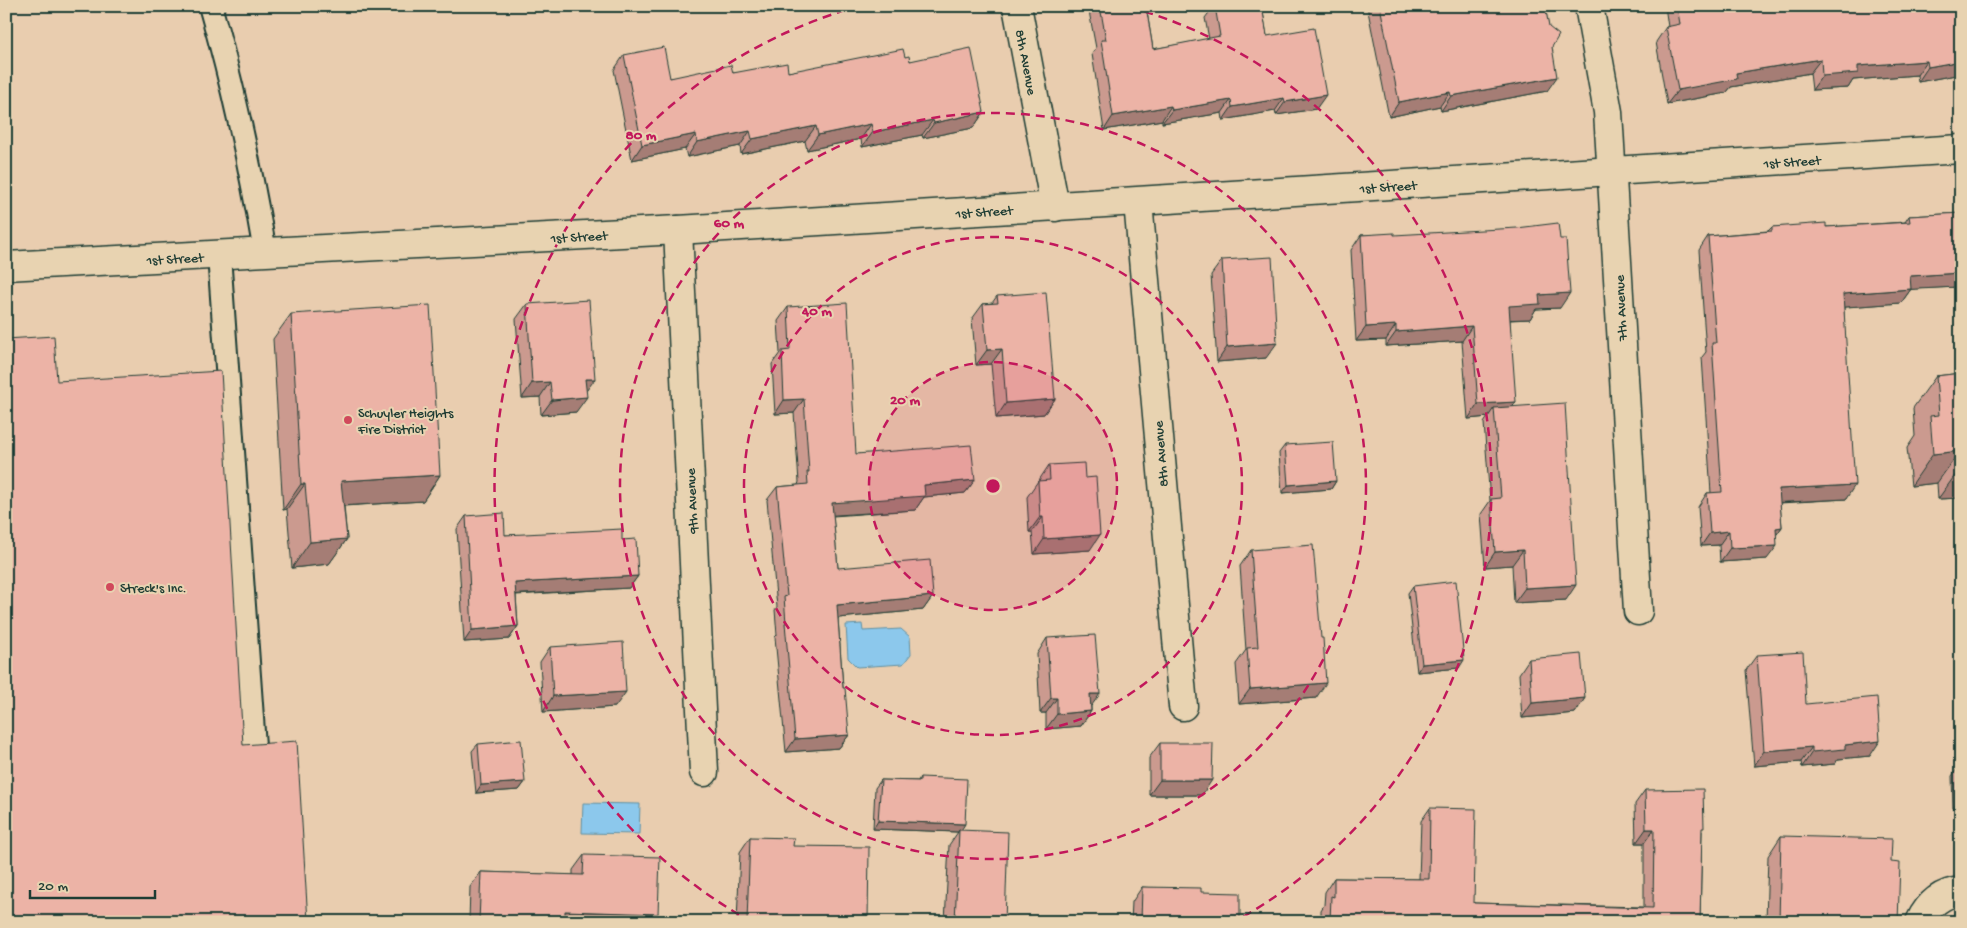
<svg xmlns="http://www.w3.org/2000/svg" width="1967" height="928" font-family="'Gochi Hand',sans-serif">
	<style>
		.water { fill: #8cc8ec; stroke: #6090a2 }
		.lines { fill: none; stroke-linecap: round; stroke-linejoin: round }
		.lane-casing { stroke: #1f3d34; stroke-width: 26 }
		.street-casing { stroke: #1f3d34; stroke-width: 31 }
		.secondary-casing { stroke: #1f3d34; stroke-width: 31 }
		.lane { stroke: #e8d3b1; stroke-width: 22 }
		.street { stroke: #e8d3b1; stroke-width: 28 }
		.secondary { stroke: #e8d3b1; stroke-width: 28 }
		.wall { fill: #cb9a8f; stroke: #1f3d34 }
		.shaded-wall { fill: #a57d74; stroke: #1f3d34 }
		.building { fill: #ecb3a6; stroke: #1f3d34 }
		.ring { fill: none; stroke: #c2185b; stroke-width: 2.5; stroke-dasharray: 9 6 }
		.poi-dot { fill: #d1495b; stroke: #e8d3b1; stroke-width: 2 }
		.labels { text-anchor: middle; stroke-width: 4; stroke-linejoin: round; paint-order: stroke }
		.street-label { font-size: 14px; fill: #1f3d34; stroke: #e8d3b1 }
		.poi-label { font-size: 14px; fill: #1f3d34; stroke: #e8d3b1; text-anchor: start }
		.centre { fill: #c2185b; stroke: #e8d3b1; stroke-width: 2.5 }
		.ring-label { font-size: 15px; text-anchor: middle; font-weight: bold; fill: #c2185b; stroke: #e8d3b1; stroke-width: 4; stroke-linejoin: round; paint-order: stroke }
	</style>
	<rect width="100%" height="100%" fill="#e9cdaf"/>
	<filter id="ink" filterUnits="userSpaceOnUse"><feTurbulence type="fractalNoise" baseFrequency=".02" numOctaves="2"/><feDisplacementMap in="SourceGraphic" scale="10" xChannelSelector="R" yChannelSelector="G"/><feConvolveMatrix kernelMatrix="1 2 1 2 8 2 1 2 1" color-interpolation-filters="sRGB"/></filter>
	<g filter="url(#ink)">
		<g class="water">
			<path d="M862,624L863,631L901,629L910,637L911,654L903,664L857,667L848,658L846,625Z"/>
			<path d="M583,803L640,804L639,834L582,833Z"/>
		</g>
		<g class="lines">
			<g class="lane-casing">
				<g id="lane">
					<path d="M213,6L211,9C234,89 251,170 265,252"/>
					<path d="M219,255L254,746"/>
				</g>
			</g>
			<g class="street-casing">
				<g id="street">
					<path d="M1017,6L1055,207"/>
					<path d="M1589,6L1608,112L1638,611"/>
					<path d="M1138,202L1183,706"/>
					<path d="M678,230L704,772"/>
					<path d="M1920,922C1928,905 1941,893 1961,891"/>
				</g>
			</g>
			<g class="secondary-casing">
				<path id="secondary" d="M6,266L678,230L1961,149"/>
			</g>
			<use href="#lane" class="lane"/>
			<use href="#street" class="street"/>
			<use href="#secondary" class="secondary"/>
		</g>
		<g class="wall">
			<path d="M1088,6H1146L1153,49L1209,39L1205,18L1214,6H1262L1267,36L1316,109L1276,115L1275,111L1223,120L1222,113L1162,123V120L1104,130L1092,54L1096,48Z"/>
			<path d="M1367,6H1545L1552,47L1547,91L1441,111L1440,106L1389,117Z"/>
			<path d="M1665,6H1961V74L1918,82L1917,75L1853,80L1848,88L1812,90L1810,73L1731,87L1726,93L1667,104L1656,42L1666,27H1668Z"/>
			<path d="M624,55L670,78L733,73L788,72L905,57L984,112L973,128L923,138L922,135L862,147L861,139L807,150L805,141L741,154L740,146L687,157L685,149L632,160L614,70Z"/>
			<path d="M1961,213V281L1957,287L1911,289L1901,303L1844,307L1846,499L1780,503L1782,527L1776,535L1767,559L1720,562L1719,545L1701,546L1698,507L1707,493H1711L1702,357L1706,352L1699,250L1708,236L1768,231L1772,227H1826L1905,222L1909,216Z"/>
			<path d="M1361,235H1394L1560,308L1536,309L1530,319L1510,320L1513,407L1566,600L1514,603L1512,565L1485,567L1481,514L1490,501L1484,423L1488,417L1468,419L1462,341L1386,346V340L1356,341L1351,250Z"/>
			<path d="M1222,260L1266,358L1217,362L1211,275Z"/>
			<path d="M997,296L1055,399L1044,414L996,418L991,364L976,365L972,319L983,304L992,303Z"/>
			<path d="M527,304L586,391L576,412L541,415L540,397L522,398L516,319Z"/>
			<path d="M788,307L856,454L975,480L965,493L924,497L915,510L833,516L838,568L933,596L923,610L838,618L843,688L849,735L839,748L786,752L775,637L777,635L775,610L777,607L767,500L777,487L798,485L799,482L794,413L775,414L772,364L780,353L778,321Z"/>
			<path d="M291,314L440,475L423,501L344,506L347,539L329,564L292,568L287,509L283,510L273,339Z"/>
			<path d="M6,339L57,381L243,745L6,922Z"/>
			<path d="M1961,373V498L1938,499L1937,483L1911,486L1907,448L1915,436L1913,408L1936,376Z"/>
			<path d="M1285,445L1336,481L1331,489L1282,493L1279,453Z"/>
			<path d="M1049,465L1090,550L1034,554L1032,532H1029L1027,497L1038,481H1039V480Z"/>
			<path d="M466,516L505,535L622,540L638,576L629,588L516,595L518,626L509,639L464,642L457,529Z"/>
			<path d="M1251,550L1316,698L1239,704L1236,664L1246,650L1240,566Z"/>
			<path d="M1413,586L1459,668L1417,672L1408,593Z"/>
			<path d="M1047,638L1091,707V711L1081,726L1046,729V713H1040L1037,654Z"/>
			<path d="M550,647L615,707L543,712L540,662Z"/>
			<path d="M1757,655L1806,704L1870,756L1838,759L1835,764L1802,767L1801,762L1754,766L1746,670Z"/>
			<path d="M1529,659L1585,698L1575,713L1522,718L1519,674Z"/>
			<path d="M1961,729V808H1953L1952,776L1959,766L1957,734Z"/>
			<path d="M1160,743L1202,795H1149V758Z"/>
			<path d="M478,744L525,782L519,790L476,793L472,751Z"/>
			<path d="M920,777L961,830L1005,922H945L949,845L958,832L873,829L875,788L881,780L918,781Z"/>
			<path d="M1645,790L1702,831L1700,922H1321V910L1324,905L1325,892L1334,878L1419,879L1421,821L1430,808L1474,903L1644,907V843H1636L1635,804Z"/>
			<path d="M1781,836L1891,862L1898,922H1766L1768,856Z"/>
			<path d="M750,837L793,846L868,922H737L740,852Z"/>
			<path d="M584,855L653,922H469L470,887L481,872L573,875V870Z"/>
			<path d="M1142,887L1201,892L1240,922H1131L1132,902Z"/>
		</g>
		<g class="shaded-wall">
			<path d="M1821,59L1810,73L1731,87L1726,93L1667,104L1678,90L1736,73Z"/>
			<path d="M1927,61L1917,75L1853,80L1848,88L1812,90L1822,76L1858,66Z"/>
			<path d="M1961,61V74L1918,82L1928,67Z"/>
			<path d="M1557,77L1547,91L1441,111L1451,96Z"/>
			<path d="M1450,92L1440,106L1389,117L1399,102Z"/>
			<path d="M1326,95L1316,109L1276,115L1285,102Z"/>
			<path d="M1284,98L1275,111L1223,120L1232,107Z"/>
			<path d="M1231,100L1222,113L1162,123L1172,110Z"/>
			<path d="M1171,106L1162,120L1104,130L1113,116Z"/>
			<path d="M984,112L973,128L923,138L934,123Z"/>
			<path d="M933,120L922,135L862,147L873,132Z"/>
			<path d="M871,124L861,139L807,150L818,135Z"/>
			<path d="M816,126L805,141L741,154L752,139Z"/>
			<path d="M750,131L740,146L687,157L697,142Z"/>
			<path d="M696,134L685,149L632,160L642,145Z"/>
			<path d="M1961,273V281L1957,287L1900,290L1910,276Z"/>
			<path d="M1911,289L1901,303L1833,308L1843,294Z"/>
			<path d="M1570,293L1560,308L1536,309L1530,319L1499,320L1509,306L1539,295Z"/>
			<path d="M1396,325L1386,340L1356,341L1366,327Z"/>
			<path d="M1472,326L1462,341L1386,346L1396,332Z"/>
			<path d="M1277,343L1266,358L1217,362L1227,347Z"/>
			<path d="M1002,349L991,364L976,365L987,350Z"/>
			<path d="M585,379H595L584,394Z"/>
			<path d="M550,382L540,397L522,398L532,383Z"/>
			<path d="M587,397L576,412L541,415L552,400Z"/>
			<path d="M804,399L794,413L775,414L784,400Z"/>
			<path d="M1055,399L1044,414L996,418L1006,403Z"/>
			<path d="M1516,402L1506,416L1494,408L1488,417L1468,419L1478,404Z"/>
			<path d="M1960,451L1937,483L1911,486L1933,454Z"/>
			<path d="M1961,467V498L1938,499Z"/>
			<path d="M440,475L423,501L324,507L341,481Z"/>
			<path d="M975,480L965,493L924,497L915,510L822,516L832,503L924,485Z"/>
			<path d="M1336,481L1331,489L1282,493L1288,485Z"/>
			<path d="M301,484H305L287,509L283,510Z"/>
			<path d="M1855,485L1846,499L1769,503L1779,489Z"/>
			<path d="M1040,517H1043L1032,532H1029Z"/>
			<path d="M1782,527L1772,541L1776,528Z"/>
			<path d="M1729,531L1719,545L1701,546L1710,533Z"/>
			<path d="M1100,535L1090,550L1034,554L1044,539Z"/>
			<path d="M347,539L329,564L292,568L310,542Z"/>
			<path d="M1777,546L1767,559L1720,562L1730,548Z"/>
			<path d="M1523,550L1512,565L1485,567L1495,552Z"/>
			<path d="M638,576L629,588L506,595L515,583Z"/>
			<path d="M1576,585L1566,600L1514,603L1525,588Z"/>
			<path d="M933,596L923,610L828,619L837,605Z"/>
			<path d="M518,626L509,639L464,642L472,630Z"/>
			<path d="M1464,660L1459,668L1417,672L1422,664Z"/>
			<path d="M1326,683L1316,698L1239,704L1250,689Z"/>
			<path d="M626,692L615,707L543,712L553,696Z"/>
			<path d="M1090,694H1100L1089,709Z"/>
			<path d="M1051,698H1057L1046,713H1040Z"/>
			<path d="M1585,698L1575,713L1522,718L1532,703Z"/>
			<path d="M1091,711L1081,726L1046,729L1057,714Z"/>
			<path d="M849,735L839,748L786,752L795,739Z"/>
			<path d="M1880,741L1870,756L1838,759L1835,764L1802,767L1812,752L1845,745Z"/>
			<path d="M1812,747L1801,762L1754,766L1764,751Z"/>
			<path d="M1160,780H1212L1202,795H1149Z"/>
			<path d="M525,782L519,790L476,793L481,785Z"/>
			<path d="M1961,798V808H1953Z"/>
			<path d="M878,821L965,824L960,832L959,830L958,832L873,829Z"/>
			<path d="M1646,829H1654L1644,843H1636Z"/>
			<path d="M565,911L658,914L653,922H558Z"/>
		</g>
		<g class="building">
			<path d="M1100,6H1146L1153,49L1220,36L1215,6H1262L1267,36L1314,28L1326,95L1285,102L1284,98L1232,107L1231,100L1172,110L1171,106L1113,116L1101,40H1106Z"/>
			<path d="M1380,6H1545L1549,27L1559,35L1552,47L1557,77L1451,96L1450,92L1399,102Z"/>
			<path d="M1677,6H1961V61L1928,67L1927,61L1858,66V73L1822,76L1821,59L1736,73L1737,79L1678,90L1666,27L1680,24Z"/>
			<path d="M664,47L670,78L731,65L733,73L787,63L788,72L903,49L905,57L909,56L910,61L971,48L984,112L934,123L933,120L873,132L871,124L818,135L816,126L752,139L750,131L697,142L696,134L642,145L624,55Z"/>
			<path d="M1961,213V273L1910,276L1911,289L1843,294L1855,485L1779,489L1782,527L1776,528L1777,546L1730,548L1729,531L1710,533L1707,493L1722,492L1712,343H1716L1708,236L1772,231V227L1826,223V227L1910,222L1909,216Z"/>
			<path d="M1558,223L1560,239H1566L1570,293L1539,295L1540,304L1509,306L1516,402L1478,404L1472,326L1396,332V325L1366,327L1361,235L1394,233V235L1517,228Z"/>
			<path d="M1272,257L1277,343L1227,347L1222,260Z"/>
			<path d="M1046,292L1055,399L1006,403L1002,349L987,350L983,304L998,303L997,296Z"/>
			<path d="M589,300L595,379H585L587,397L552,400L550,382L532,383L527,304Z"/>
			<path d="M847,303L856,454L971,445L975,480L924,485L925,496L832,503L838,568L930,560L933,596L837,605L843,688H845L849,735L795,739L785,623H786L784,597L787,596L777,487L808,484L807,472H809L804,399L784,400L782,351L790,350L788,307Z"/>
			<path d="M430,305L440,475L341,481L347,539L310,542L305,484H301L291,314Z"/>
			<path d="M54,336L57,381L221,371L243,745L297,741L308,922H6V763L10,762L6,696V339Z"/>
			<path d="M1961,373V465L1960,451L1933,454L1930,416L1939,415L1936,376Z"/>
			<path d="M1565,403L1576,585L1525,588L1523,550L1495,552L1491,499L1501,498L1494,408Z"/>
			<path d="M1333,442L1336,481L1288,485L1285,445Z"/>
			<path d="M1084,463L1085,478L1096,477L1100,535L1044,539L1043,517H1040L1038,481L1050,480L1049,465Z"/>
			<path d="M504,513L505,535L622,529V540L636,539L638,576L515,583L518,626L472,630L466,516Z"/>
			<path d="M1313,545L1321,638H1323L1326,683L1250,689L1247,648L1258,647L1251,550Z"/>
			<path d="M1456,581L1464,660L1422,664L1413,586Z"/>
			<path d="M1095,635L1100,694H1090L1091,711L1057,714V698H1051L1047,638Z"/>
			<path d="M623,642L626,692L553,696L550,647Z"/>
			<path d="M1803,652L1806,704L1877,697L1880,741L1845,745V749L1812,752V747L1764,751L1757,655Z"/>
			<path d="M1581,654L1585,698L1532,703L1529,659Z"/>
			<path d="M521,740L525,782L481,785L478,744Z"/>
			<path d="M1160,743H1213L1212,780H1160Z"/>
			<path d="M920,777L967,779L965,824L878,821L881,780L920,781Z"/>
			<path d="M1703,789L1704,828H1702L1700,922H1330L1331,896L1334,897V878L1429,879L1430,808L1476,809L1474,903L1653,908L1654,829H1646L1645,790Z"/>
			<path d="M959,830L1008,832L1005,922H955Z"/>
			<path d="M1781,836L1892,839L1891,862L1900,863L1898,922H1779Z"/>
			<path d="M750,837L794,838L793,846L869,847L868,922H747Z"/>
			<path d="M584,855L660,857L658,914L565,911V922H479L481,872L583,875Z"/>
			<path d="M1142,887L1201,888V892L1240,893V922H1141Z"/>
		</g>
	</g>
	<circle cx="993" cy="486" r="124" fill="#c2185b" fill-opacity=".12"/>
	<g class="ring">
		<circle cx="993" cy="486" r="124"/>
		<circle cx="993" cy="486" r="249"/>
		<circle cx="993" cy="486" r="373"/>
		<path d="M752 922A498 498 0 0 1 856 7M1130 7A498 498 0 0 1 1234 922"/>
	</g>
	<g class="poi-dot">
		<circle cx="348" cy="420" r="5"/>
		<circle cx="110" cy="587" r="5"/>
	</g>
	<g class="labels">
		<g class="street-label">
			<text transform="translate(1027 62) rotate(79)" y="5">8th Avenue</text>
			<text transform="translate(1792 161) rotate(-4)" y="5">1st Street</text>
			<text transform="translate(1388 186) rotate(-4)" y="5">1st Street</text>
			<text transform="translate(984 211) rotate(-4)" y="5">1st Street</text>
			<text transform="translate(579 236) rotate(-3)" y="5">1st Street</text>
			<text transform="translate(175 258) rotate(-3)" y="5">1st Street</text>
			<text transform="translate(1620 308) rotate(-93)" y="5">7th Avenue</text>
			<text transform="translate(1160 454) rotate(-95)" y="5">8th Avenue</text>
			<text transform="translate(691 501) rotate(-93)" y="5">9th Avenue</text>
		</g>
		<g class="poi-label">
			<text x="358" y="417">Schuyler Heights<tspan x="358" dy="16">Fire District</tspan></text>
			<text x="120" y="592">Streck's Inc.</text>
		</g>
	</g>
	<circle cx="993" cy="486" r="8" class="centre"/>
	<g class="ring-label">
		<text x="641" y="139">80 m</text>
		<text x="729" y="227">60 m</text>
		<text x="817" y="315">40 m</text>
		<text x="905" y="404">20 m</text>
	</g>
	<rect width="1967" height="928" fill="none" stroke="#e8d3b1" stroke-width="25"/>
	<rect x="12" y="12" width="1942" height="903" fill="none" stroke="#1f3d34" stroke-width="2" filter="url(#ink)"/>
	<path d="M30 890v8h125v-8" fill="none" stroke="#1f3d34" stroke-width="2.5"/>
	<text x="38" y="890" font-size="15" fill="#1f3d34" stroke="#e8d3b1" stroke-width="4" paint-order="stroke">20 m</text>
</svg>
